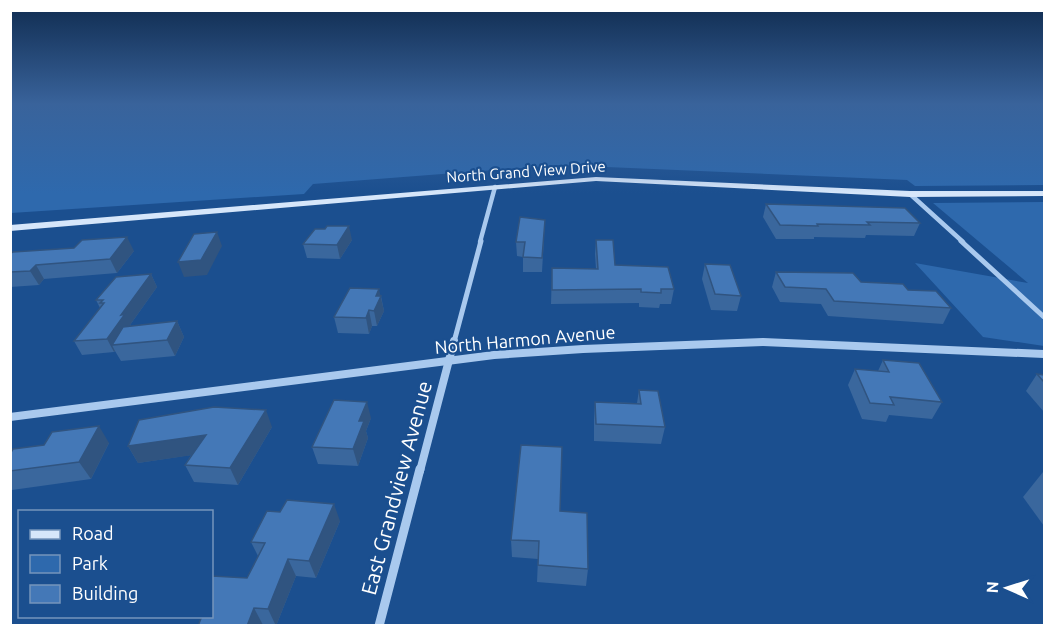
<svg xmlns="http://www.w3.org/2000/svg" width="1055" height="636" font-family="Ubuntu,sans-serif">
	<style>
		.green { fill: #2e69ad }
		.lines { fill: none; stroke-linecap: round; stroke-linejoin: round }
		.street-far3 { stroke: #a9c9ee; stroke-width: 4.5 }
		.street-far2 { stroke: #a9c9ee; stroke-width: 5 }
		.street-far1 { stroke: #a9c9ee; stroke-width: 8 }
		.street { stroke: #a9c9ee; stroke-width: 9 }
		.secondary { fill: #d6e6fa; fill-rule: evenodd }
		.wall { fill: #3a679d }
		.shaded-wall { fill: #305480 }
		.building { fill: #4478b7; stroke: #305480; stroke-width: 1.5 }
		.labels { text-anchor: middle; stroke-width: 4.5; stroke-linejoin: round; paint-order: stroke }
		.far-street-label { font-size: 15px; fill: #fff; stroke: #1b4f8f }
		.street-label { font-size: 18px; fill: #fff; stroke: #1b4f8f }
		.near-street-label { font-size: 21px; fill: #fff; stroke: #1b4f8f }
	</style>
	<rect width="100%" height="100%" fill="#1b4f8f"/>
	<g class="green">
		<path d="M40,104H1044V185L915,186L907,180L560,165L313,184L304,194L11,213V105Z"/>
		<path d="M1044,202V346L983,337L915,263L1028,283L933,203Z"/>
	</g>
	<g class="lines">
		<g class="street-far3">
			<path d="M910,194L963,242"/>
			<path d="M480,242L495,187"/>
		</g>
		<g class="street-far2">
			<path d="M961,241L1044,317"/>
			<path d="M454,342L481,241"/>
			<path d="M757,342H768"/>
		</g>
		<g class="street-far1">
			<path d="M10,417L494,355L583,349L763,342L1044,354"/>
			<path d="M420,471L454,341"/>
		</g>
		<path class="street" d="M379,626L420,469"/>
		<path class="secondary" d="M596,177L910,191H1044V196L910,197L596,181L10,231V225Z"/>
	</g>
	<g class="wall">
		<path d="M766,204L920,223L914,236L866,235L865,238L814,237V239H776L763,217Z"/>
		<path d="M545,220L542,272H523V257L517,256L516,242Z"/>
		<path d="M352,240L340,259L307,258L303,244Z"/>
		<path d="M596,240L615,265L674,289L671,304H660L659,308L639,307V303L551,304L552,268L596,269L595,254Z"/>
		<path d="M134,251L117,273L44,279L39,285L10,287V254Z"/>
		<path d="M705,264L741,296L737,311L711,310L702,279Z"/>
		<path d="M776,272L861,282L908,290L951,308L943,324L828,316L821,304L780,302L772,287Z"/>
		<path d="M151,274L157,287L130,325L131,326L177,321L184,337L175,356L121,361L115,351L114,352L82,355L74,341L100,308L96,300Z"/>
		<path d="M380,296H381L384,311L377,326H372L369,334L338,333L334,317Z"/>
		<path d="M883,360L942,402L932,419L889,415L886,422L862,419L848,385L855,369L878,371Z"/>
		<path d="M1037,374L1044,375V412L1026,391Z"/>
		<path d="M639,390L665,427L661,444L594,441V419L595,402L637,403Z"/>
		<path d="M371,418L366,431L368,438L358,466L318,464L312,447Z"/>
		<path d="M272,427L238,485L194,482L185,465L191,455L138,463L128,446Z"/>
		<path d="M109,443L91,479L12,490L10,489V454Z"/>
		<path d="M1043,472H1044V526L1023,497Z"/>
		<path d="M560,511L588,569L586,586L537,582L538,559L512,557L511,540Z"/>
		<path d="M340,521L316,578L296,576L276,626H198L247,578L258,556L251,542Z"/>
	</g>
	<g class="shaded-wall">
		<path d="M349,226L352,240L340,259L337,245Z"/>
		<path d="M217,232L222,246L207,275L184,277L178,262Z"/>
		<path d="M127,237L134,251L117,273L110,259Z"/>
		<path d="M36,265L44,279L39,285L30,271Z"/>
		<path d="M151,274L157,287L130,325L131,327L112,345L115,351L114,352L107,339L121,315Z"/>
		<path d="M379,289L384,311L377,326L374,311L376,296Z"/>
		<path d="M369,310L372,326L369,334L366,318Z"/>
		<path d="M177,321L184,337L175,356L167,340Z"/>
		<path d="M367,402L371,418L366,431L368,438L358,466L353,449L359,421Z"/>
		<path d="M266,410L272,427L238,485L230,468Z"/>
		<path d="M99,426L109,443L91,479L79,462Z"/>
		<path d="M206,435L214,452L138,463L128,446Z"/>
		<path d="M334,504L340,521L316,578L309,561Z"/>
		<path d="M288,559L296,576L276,626L268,609Z"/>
		<path d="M254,608L263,625L247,626Z"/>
	</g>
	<g class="building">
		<path d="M766,204L905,208L920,223L867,222L870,225L817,224L818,226L780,225Z"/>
		<path d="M520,217L545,220L542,258L523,257L525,242H516Z"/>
		<path d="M327,226H349L337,245L303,244L315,229H325Z"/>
		<path d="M217,232L201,260L178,262L194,234Z"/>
		<path d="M127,237L110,259L36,265L30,271L10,272V254L13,252L74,248L82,240Z"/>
		<path d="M596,240H613L615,265L668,267L674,289H661V293L641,292V289L552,290V268L598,269Z"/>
		<path d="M705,264L730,265L741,296L715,294Z"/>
		<path d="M776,272L853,273L861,282L903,284L908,290L936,291L951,308L834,301L826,289L785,287Z"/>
		<path d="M151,274L121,315L125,314L107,339L74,341L104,303H100L103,300H96L116,277Z"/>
		<path d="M350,288L379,289L376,296H381L374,311L369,310L366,318L334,317Z"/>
		<path d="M177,321L167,340L112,345L123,327Z"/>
		<path d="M883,360L919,363L942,402L890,397L894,405L870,403L855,369L889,372Z"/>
		<path d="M1037,374L1044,375V382Z"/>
		<path d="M639,390L658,391L665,427L596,424L595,402L641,404Z"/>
		<path d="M334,400L367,402L359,421H364L353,449L312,447Z"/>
		<path d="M214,407L266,410L230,468L185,465L206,435L128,446L139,420Z"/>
		<path d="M99,426L79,462L10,471V454L13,449L44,445L52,432Z"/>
		<path d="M521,445L562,447L560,511L587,513L588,569L538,565L539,541L511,540Z"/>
		<path d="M287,500L334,504L309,561L288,559L268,609L254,608L247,626H198L202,616H212V576L247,578L265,543L251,542L267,511L280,512Z"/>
	</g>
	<linearGradient id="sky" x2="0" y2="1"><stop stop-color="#0f2b4f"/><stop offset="0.54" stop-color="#39639b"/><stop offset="1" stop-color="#39639b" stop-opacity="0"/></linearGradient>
	<rect width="1055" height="193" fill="url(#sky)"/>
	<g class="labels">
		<g class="far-street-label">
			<text transform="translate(526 172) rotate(-4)" y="5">North Grand View Drive</text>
		</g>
		<g class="street-label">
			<text transform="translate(525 340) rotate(-5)" y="6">North Harmon Avenue</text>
		</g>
		<g class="near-street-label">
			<text transform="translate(397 488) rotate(-75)" y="7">East Grandview Avenue</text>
		</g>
	</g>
	<rect width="1055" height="636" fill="none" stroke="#ffffff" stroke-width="24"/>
	<rect x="18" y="510" width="195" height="108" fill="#1b4f8f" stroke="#7695bc" stroke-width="1.5"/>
	<rect x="30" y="530" width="30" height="9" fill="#d6e6fa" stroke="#7695bc" stroke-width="1.5"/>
	<text x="72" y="540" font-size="18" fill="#ffffff">Road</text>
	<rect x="30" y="555" width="30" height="18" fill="#2e69ad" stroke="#7695bc" stroke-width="1.5"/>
	<text x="72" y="570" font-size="18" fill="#ffffff">Park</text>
	<rect x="30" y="585" width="30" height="18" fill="#4478b7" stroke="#7695bc" stroke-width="1.5"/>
	<text x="72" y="600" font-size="18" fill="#ffffff">Building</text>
	<g transform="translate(1007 588) rotate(273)" stroke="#1b4f8f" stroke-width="4.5" paint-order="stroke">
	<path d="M0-4.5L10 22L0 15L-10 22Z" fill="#ffffff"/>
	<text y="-9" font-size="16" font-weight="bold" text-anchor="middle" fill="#ffffff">N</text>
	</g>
</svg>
